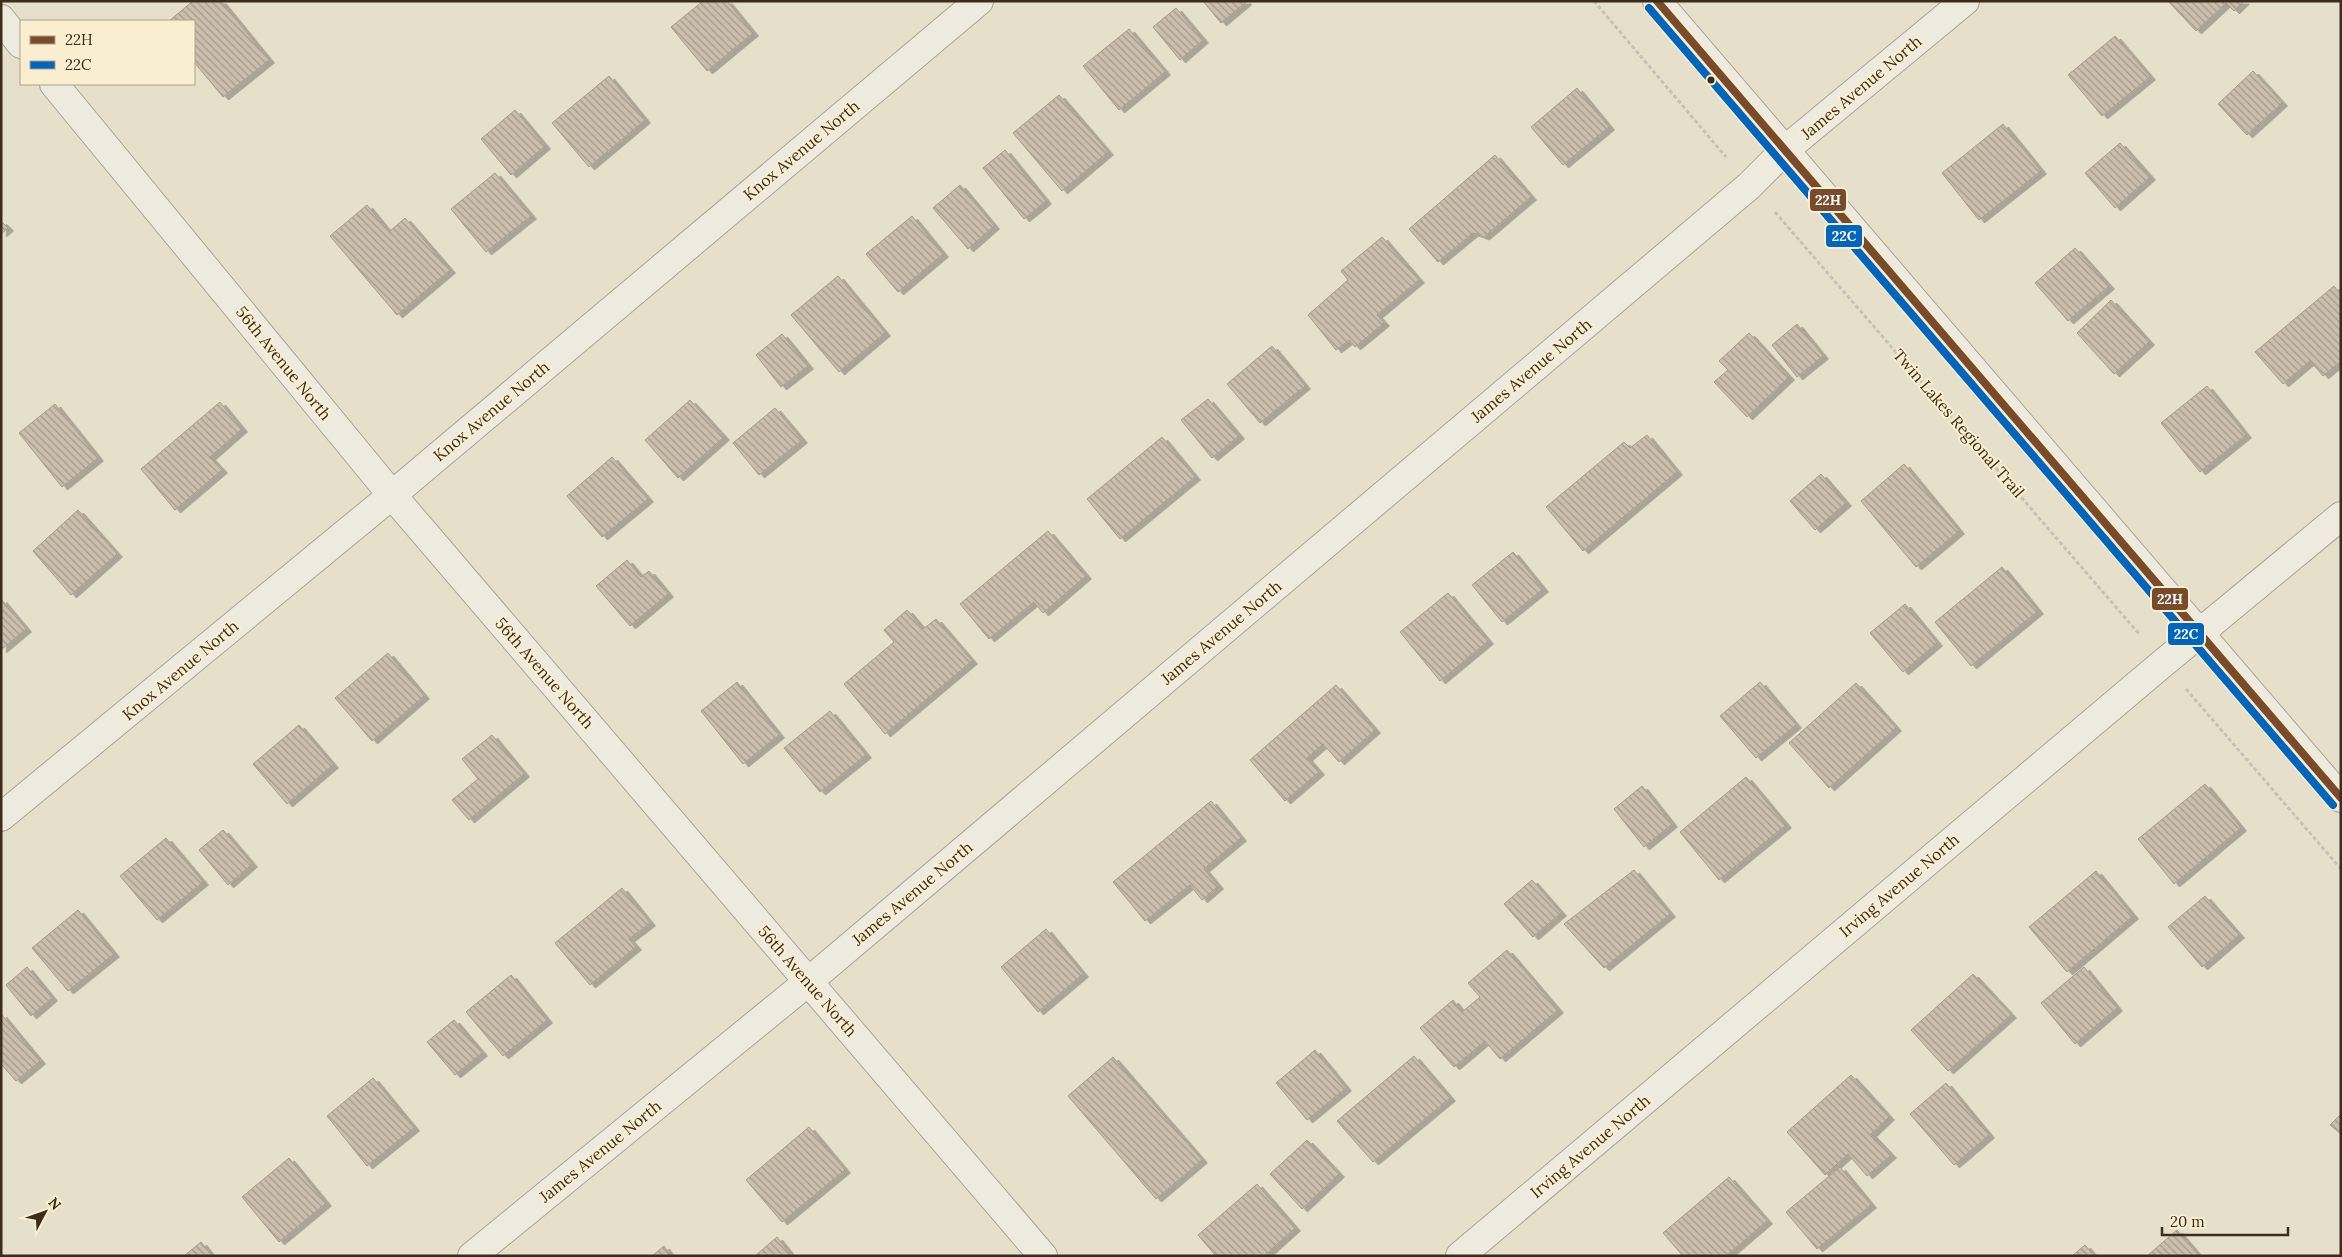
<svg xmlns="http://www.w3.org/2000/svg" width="2342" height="1257" font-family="Lora,serif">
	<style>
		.building { fill: url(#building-back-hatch); stroke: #a69b8a; filter: url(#shadow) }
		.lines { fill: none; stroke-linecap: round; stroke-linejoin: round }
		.minor-casing { stroke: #aba495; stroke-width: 30 }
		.tertiary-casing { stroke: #aba495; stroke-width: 30 }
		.path { stroke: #c7c1b5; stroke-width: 3; stroke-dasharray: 4 2.5; stroke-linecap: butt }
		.minor { stroke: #eeeade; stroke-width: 28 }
		.tertiary { stroke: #eeeade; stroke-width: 28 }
		.bus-1-casing { stroke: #f9efd0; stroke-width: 11 }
		.bus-2-casing { stroke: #f9efd0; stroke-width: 11 }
		.bus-1 { stroke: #7a4b2a; stroke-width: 8 }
		.bus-2 { stroke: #0065bd; stroke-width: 8 }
		.bus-dot { fill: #3b2d1c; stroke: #f9efd0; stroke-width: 2 }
		.labels { text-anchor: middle; stroke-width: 4; stroke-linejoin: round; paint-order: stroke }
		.street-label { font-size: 16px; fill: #3b2d1c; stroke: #f9efd0 }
		.line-badge { stroke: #f9efd0; stroke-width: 2 }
		.badge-label { font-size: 14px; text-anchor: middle; font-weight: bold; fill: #fff }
	</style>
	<defs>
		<pattern id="building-back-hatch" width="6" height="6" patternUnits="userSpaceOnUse" patternTransform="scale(1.25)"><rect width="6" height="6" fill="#cabeac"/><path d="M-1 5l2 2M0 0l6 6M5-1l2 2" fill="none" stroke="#a59b8b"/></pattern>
		<filter id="shadow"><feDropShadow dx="5.5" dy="3" stdDeviation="0" flood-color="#0004"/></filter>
	</defs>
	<rect width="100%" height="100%" fill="#e6e0cb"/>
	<g class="building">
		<path d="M193,1H221L269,60L223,97L194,62V21H169Z"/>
		<path d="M703,1H727L753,33L707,71L671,27Z"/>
		<path d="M1203,1H1246V2L1221,23Z"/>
		<path d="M2168,1H2244L2234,11L2226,3L2196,31Z"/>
		<path d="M1176,8L1203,40L1180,60L1153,27Z"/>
		<path d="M1129,29L1165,72L1119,110L1083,66Z"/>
		<path d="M2115,36L2150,77L2102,116L2068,75Z"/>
		<path d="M2253,71L2282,103L2247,135L2218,104Z"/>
		<path d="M609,76L645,120L589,167L552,123Z"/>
		<path d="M1577,88L1609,127L1563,165L1531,127Z"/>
		<path d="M1059,95L1108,152L1062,191L1013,133Z"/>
		<path d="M515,110L545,146L511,175L481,139Z"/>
		<path d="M2003,124L2041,171L1979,220L1942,173Z"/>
		<path d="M2120,143L2150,177L2115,208L2085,173Z"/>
		<path d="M1005,150L1046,201L1024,219L983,168Z"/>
		<path d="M1495,155L1531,197L1484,237L1473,233L1438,262L1409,229Z"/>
		<path d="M495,173L531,216L486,252L451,209Z"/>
		<path d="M960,185L994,226L968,249L933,208Z"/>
		<path d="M367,205L389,232L405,218L450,270L397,315L330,236Z"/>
		<path d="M912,216L943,254L898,292L866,254Z"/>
		<path d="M1,221L8,228L1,234Z"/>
		<path d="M1382,237L1419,280L1377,315L1384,323L1355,347L1349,340L1336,350L1308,315L1348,280L1341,271Z"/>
		<path d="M2075,248L2109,286L2068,321L2035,283Z"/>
		<path d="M838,276L885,333L839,372L791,315Z"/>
		<path d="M2334,286L2341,295V361L2323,376L2310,361L2283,384L2255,352Z"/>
		<path d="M2111,300L2149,342L2114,374L2077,333Z"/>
		<path d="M1797,324L1823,356L1797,377L1772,345Z"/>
		<path d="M1749,333L1789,377L1747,417L1714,382L1728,370L1719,361Z"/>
		<path d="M782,334L808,366L781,387L756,355Z"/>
		<path d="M1272,346L1305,386L1260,423L1227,384Z"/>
		<path d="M2207,386L2246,435L2200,472L2161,423Z"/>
		<path d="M1208,399L1239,436L1212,458L1181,420Z"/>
		<path d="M690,400L724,437L678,478L645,440Z"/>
		<path d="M220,402L242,429L210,457L222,470L175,510L141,469Z"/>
		<path d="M55,404L98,458L62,487L19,433Z"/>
		<path d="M775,408L802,440L759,475L733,443Z"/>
		<path d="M1647,435L1677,472L1583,551L1546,507L1624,442L1630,448Z"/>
		<path d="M1162,437L1195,477L1120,539L1087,499Z"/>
		<path d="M612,457L648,499L602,537L567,496Z"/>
		<path d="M1904,464L1959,531L1916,567L1861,501Z"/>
		<path d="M1821,474L1846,503L1815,530L1790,501Z"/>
		<path d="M78,510L117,554L71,595L33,551Z"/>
		<path d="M1048,531L1086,576L1043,613L1034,602L989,639L960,604Z"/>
		<path d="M1513,552L1543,589L1502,622L1472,585Z"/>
		<path d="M627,560L641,577L649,571L668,594L630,626L596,586Z"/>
		<path d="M2002,567L2038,611L1971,666L1935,622Z"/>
		<path d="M1448,593L1488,641L1440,681L1400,632Z"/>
		<path d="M1,599L26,629L1,650Z"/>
		<path d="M1905,604L1937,643L1903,672L1870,633Z"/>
		<path d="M907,610L923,629L936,619L972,661L885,734L844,684L894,642L884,630Z"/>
		<path d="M388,653L424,696L372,741L335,698Z"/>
		<path d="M737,682L779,735L743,764L701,711Z"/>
		<path d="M1760,682L1796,725L1756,758L1720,716Z"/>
		<path d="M1856,683L1896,728L1829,788L1789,743Z"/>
		<path d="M1336,685L1375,730L1339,762L1323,744L1307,758L1319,772L1285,801L1250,760Z"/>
		<path d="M830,711L866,755L820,792L784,748Z"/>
		<path d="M299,725L333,765L287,804L253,764Z"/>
		<path d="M492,735L524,774L469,820L452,800L478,779L462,759Z"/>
		<path d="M1746,777L1786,825L1719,880L1680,832Z"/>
		<path d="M2205,784L2241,828L2174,884L2138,839Z"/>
		<path d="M1642,786L1672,824L1644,847L1614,809Z"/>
		<path d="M1211,801L1241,838L1204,869L1218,886L1202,900L1190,885L1145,921L1113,882Z"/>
		<path d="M223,830L252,864L228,885L199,850Z"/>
		<path d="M166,838L203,882L157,920L120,876Z"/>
		<path d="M1634,870L1670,914L1604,968L1564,924Z"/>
		<path d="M2096,871L2133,916L2067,972L2029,927Z"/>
		<path d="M1532,880L1561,913L1533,937L1504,904Z"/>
		<path d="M622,888L650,923L629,939L636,947L590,985L555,943Z"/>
		<path d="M2205,896L2239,935L2202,967L2168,927Z"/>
		<path d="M78,910L114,954L68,991L32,948Z"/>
		<path d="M1046,929L1083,974L1038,1012L1001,967Z"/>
		<path d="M1507,950L1558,1010L1500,1059L1485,1041L1454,1067L1420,1028L1453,1000L1462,1012L1480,997L1468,983Z"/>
		<path d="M27,967L52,998L31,1016L6,985Z"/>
		<path d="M2084,967L2117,1008L2075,1044L2041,1003Z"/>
		<path d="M1973,974L2011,1015L1948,1071L1911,1030Z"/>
		<path d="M511,975L547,1020L503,1056L466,1012Z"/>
		<path d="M1,1014L40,1061L16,1081L1,1064Z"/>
		<path d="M454,1020L482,1053L455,1075L427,1042Z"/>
		<path d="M1315,1050L1346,1088L1307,1120L1276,1083Z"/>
		<path d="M1414,1056L1450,1098L1373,1162L1337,1121Z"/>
		<path d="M1113,1057L1202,1160L1156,1199L1068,1096Z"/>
		<path d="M1851,1075L1889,1117L1871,1134L1891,1155L1867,1176L1848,1154L1825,1175L1787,1132Z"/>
		<path d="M373,1078L414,1128L367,1166L327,1116Z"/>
		<path d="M1946,1083L1989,1135L1954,1165L1910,1114Z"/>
		<path d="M2341,1114V1134L2330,1125Z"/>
		<path d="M809,1127L845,1170L782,1222L746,1180Z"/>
		<path d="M1307,1140L1339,1174L1302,1209L1270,1174Z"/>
		<path d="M289,1158L326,1203L279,1242L242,1197Z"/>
		<path d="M1840,1167L1871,1205L1817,1249L1786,1212Z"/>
		<path d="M1729,1177L1767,1221L1726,1256H1683L1663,1233Z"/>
		<path d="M1257,1184L1295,1228L1264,1256H1216L1198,1235Z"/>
		<path d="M2177,1230L2199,1256H2147Z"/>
		<path d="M777,1237L792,1256H755Z"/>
		<path d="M201,1242L212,1256H184Z"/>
		<path d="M2085,1245L2094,1256H2072Z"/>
		<path d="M664,1246L671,1256H652Z"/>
	</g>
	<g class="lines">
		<g class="minor-casing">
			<g id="minor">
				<path d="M1,19L21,44"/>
				<path d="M54,84L392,495L1043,1256"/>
				<path d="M1,817L392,495L979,1"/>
				<path d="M472,1256L809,981L1749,186L1786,149L1965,1"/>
				<path d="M1460,1256L2162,664L2341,516"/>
			</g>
		</g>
		<g class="tertiary-casing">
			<path id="tertiary" d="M1657,1L2341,798"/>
		</g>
		<g class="path">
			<path d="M1594,1L1726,157"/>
			<path d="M1775,212L2140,635"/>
			<path d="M2186,689L2341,869"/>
		</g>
		<use href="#minor" class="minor"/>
		<use href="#tertiary" class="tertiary"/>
		<g class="bus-1-casing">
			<path id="bus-1" d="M1657,1L2341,798"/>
		</g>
		<g class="bus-2-casing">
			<path id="bus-2" d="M1649,8L2333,805"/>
		</g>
		<use href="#bus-1" class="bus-1"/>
		<use href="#bus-2" class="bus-2"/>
	</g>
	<circle class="bus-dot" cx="1711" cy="80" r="4.5"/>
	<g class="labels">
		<g class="street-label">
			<text transform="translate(1861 87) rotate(-40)" y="6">James Avenue North</text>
			<text transform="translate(801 150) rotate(-40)" y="6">Knox Avenue North</text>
			<text transform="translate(284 363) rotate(51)" y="6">56th Avenue North</text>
			<text transform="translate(1531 370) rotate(-40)" y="6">James Avenue North</text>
			<text transform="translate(491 411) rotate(-40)" y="6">Knox Avenue North</text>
			<text transform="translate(1959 423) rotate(49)" y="6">Twin Lakes Regional Trail</text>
			<text transform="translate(1221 632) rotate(-40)" y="6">James Avenue North</text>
			<text transform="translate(180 670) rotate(-40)" y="6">Knox Avenue North</text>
			<text transform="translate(545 673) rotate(49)" y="6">56th Avenue North</text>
			<text transform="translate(1899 885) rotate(-40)" y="6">Irving Avenue North</text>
			<text transform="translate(912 893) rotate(-40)" y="6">James Avenue North</text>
			<text transform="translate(808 981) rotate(49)" y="6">56th Avenue North</text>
			<text transform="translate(1590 1146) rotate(-40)" y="6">Irving Avenue North</text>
			<text transform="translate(600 1151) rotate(-39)" y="6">James Avenue North</text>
		</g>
	</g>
	<g class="line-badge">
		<rect x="1809" y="188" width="38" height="24" rx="5" fill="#7a4b2a"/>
		<rect x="1825" y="224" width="38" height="24" rx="5" fill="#0065bd"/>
		<rect x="2151" y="587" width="38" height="24" rx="5" fill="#7a4b2a"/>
		<rect x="2167" y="622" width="38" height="24" rx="5" fill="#0065bd"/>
	</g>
	<g class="badge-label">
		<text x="1828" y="205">22H</text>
		<text x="1844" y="241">22C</text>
		<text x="2170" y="604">22H</text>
		<text x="2186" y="639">22C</text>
	</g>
	<rect width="2342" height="1257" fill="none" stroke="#3b2d1c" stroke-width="5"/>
	<rect x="20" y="20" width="175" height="65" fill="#f9efd0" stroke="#ada188"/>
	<rect x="30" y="36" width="25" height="8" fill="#7a4b2a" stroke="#ada188"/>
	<text x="65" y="45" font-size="15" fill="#3b2d1c">22H</text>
	<rect x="30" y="61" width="25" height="8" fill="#0065bd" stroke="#ada188"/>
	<text x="65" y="70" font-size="15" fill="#3b2d1c">22C</text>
	<g transform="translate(45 1212) rotate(49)" stroke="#f9efd0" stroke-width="4" paint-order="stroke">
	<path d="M0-4L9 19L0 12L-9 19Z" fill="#3b2d1c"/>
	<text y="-8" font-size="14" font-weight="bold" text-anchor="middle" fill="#3b2d1c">N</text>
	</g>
	<path d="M2162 1227v8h126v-8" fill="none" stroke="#3b2d1c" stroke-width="2.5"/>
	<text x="2170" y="1227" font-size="15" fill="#3b2d1c" stroke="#f9efd0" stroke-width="4" paint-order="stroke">20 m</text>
</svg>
